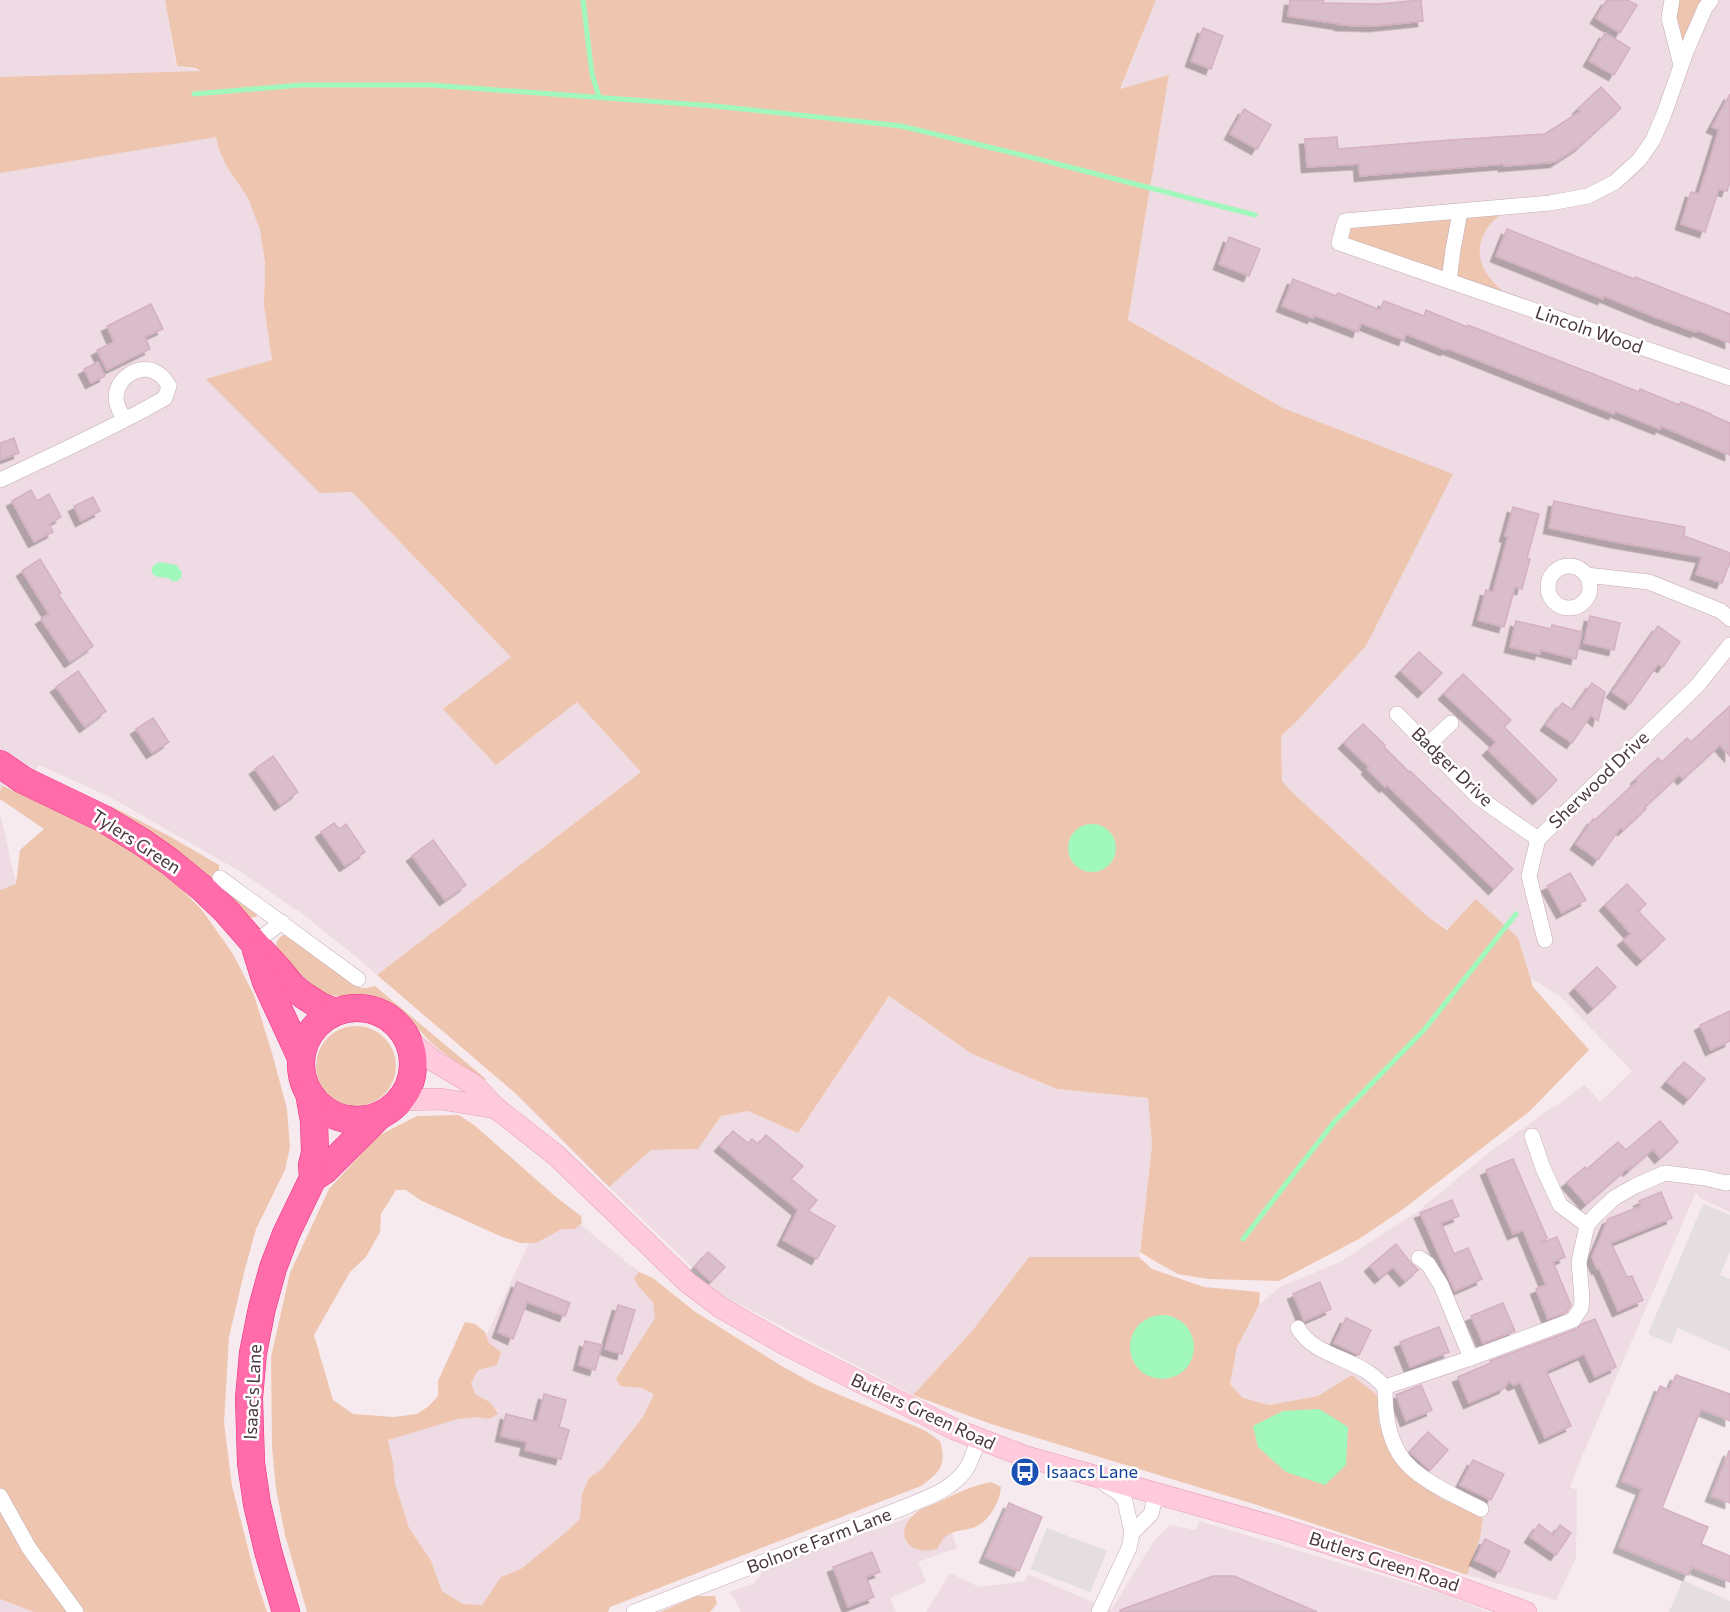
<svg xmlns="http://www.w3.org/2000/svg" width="1730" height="1612" font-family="Commissioner,sans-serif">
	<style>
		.residential { fill: #efdbe3 }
		.green { fill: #eec6af }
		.parking { fill: #e4dee1 }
		.water { fill: #a1f8bd }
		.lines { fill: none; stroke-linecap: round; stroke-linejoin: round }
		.stream { stroke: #a1f8bd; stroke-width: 5 }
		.building { fill: #d9bdcb; stroke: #d5b0c1; stroke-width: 1.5; filter: url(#shadow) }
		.street-casing { stroke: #c3abb5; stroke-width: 16 }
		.secondary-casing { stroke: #e79db6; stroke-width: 22 }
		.highway-casing { stroke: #ee2c83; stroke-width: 28 }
		.street { stroke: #fff; stroke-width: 15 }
		.secondary { stroke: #ffcbdc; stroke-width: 21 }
		.highway { stroke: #ff6ca9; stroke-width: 27 }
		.labels { text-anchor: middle; stroke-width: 5; stroke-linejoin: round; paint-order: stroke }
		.street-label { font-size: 18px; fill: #4b3740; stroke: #fff }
		.transit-label { font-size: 18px; fill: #164399; stroke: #fff; text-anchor: start }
	</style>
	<defs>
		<filter id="shadow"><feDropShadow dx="-5.5" dy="5.5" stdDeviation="0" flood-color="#0004"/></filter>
	</defs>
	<rect width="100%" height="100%" fill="#f6eaee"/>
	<g class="residential">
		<path d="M0,0H165L176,66L204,71L227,167L248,198L260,230L265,263L264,305L274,369L641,772L377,975L359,959L301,913L241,872L110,797L39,765L34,771L3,786L0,791Z"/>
		<path d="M1156,0H1730V1212L1700,1198L1696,1192L1580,1461L1570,1487L1577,1490L1576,1558L1556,1600L1467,1575L1480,1538L1483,1518L1438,1497L1404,1470L1379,1424L1378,1396H1318L1269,1405L1243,1398L1230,1384L1237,1347L1259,1305L1280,1287L1340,1262L1418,1211L1491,1151L1554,1106L1556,1107L1584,1084L1600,1102L1632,1071L1560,996L1428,917L1294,794L1282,781L1281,736L1297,721L1366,646L1283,408L1128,320L1169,76L1120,90Z"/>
		<path d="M0,813L16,884L0,890Z"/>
		<path d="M889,996L972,1054L1057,1089L1148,1098L1152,1145L1139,1257H1029L972,1331L913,1395L720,1294L609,1187L651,1150L698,1149L721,1116L748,1111L798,1133Z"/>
		<path d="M549,1199L625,1261L692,1311L592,1612H425L380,1430L459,1411L483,1343Z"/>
		<path d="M943,1504L957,1548L918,1562L926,1582L890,1598L896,1612H741L735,1599L729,1592L754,1584L764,1570L872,1530L879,1529Z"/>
		<path d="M1199,1521L1444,1594L1488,1612H926L950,1573L979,1587L1025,1581L1028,1574L1111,1610L1154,1541L1170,1525L1196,1530Z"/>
		<path d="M0,1599L33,1611L34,1612H0Z"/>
	</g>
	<g class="green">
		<path d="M165,0H1156L1120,89L1169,75L1128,320L1283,408L1453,474L1366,646L1297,721L1281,736L1282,781L1294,794L1428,917L1447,930L1476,899L1518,938L1533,987L1589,1050L1530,1111L1402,1210L1359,1239L1279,1281L1208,1279L1178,1274L1158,1263L1140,1252L1152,1145L1148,1098L1057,1089L972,1054L889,996L798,1133L748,1111L721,1116L698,1149L651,1150L609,1187L515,1093L377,975L641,772L577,702L496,765L443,709L511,657L352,492L320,493L206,379L272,360L264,305L265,263L260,230L248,198L227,167L219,149L216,137L0,173V77L201,71L195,68L177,66Z"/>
		<path d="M1672,0H1711L1681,65Z"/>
		<path d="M1509,207C1501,214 1490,222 1485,232C1467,266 1498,287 1521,307L1339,243L1345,221Z"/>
		<path d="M3,786L98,829L161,869L202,910L233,954L254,995L272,1053L287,1109L290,1147L285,1170L256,1229L245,1269L229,1337L224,1423L232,1486L255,1576L267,1612H34L0,1599V890L16,884L20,850L44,829L0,799V791Z"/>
		<path d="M111,806L169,836L219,865V872L258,913L256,917L251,918L247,916L109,808Z"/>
		<path d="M288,934L295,937L361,988H367L375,986L486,1079L485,1080C468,1069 450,1059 435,1046C419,1032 406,1012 387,1002C362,990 329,1004 306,985C295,976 286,961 276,950C275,941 279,935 288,934Z"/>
		<circle cx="356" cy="1066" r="40"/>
		<path d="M459,1115L474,1125L556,1197L581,1216L582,1223L575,1229H562L536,1243H520L500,1236L420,1200L406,1190H396L381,1214L380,1232L366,1257L350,1272L314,1335L333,1400L353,1414L394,1417L417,1414L429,1406L438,1396V1381L465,1322L475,1324L485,1332L489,1343L501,1352L497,1365L478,1370L471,1383L475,1394L491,1403L498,1414L489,1419L475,1417L458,1419L388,1440L393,1463L395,1484L409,1528L431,1561L442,1591L463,1604L482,1605L501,1577L521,1569L565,1533L580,1519L582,1494L589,1478L602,1469L643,1417L654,1394L642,1388L620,1386L616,1379L655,1318L653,1302L638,1286L634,1278L639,1272L653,1278L694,1311L780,1365L816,1385L924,1430L940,1441C947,1466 940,1472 921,1486L610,1607L608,1612H307L285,1535L276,1489L272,1447L271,1357L290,1273L329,1189L378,1136L417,1116Z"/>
		<path d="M1029,1257H1139L1152,1269L1204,1287L1260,1292L1259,1305L1237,1347L1230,1384L1243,1398L1269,1405L1318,1396L1352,1375L1378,1396L1379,1424L1404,1470L1438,1497L1483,1518L1480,1538L1467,1575L1257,1505L991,1424L913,1395L972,1331Z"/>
		<path d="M991,1482L1001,1487C1000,1502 988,1524 972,1528C963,1531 953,1530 945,1537C942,1539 940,1545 937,1549C908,1557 891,1532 917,1512C922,1508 929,1506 934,1504C953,1495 970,1486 991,1482Z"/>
		<path d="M697,1596H715L717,1604L710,1612H660Z"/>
	</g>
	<g class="parking">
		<path d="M1703,1204L1730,1215V1252L1720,1275L1730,1279V1351L1678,1328L1671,1344L1648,1334Z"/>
		<path d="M1047,1528L1107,1551L1090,1592L1030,1569Z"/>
		<path d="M1683,1580L1730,1601V1612H1669Z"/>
	</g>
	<g class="water">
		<path d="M160,562L176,565L182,572L181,578L177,581H172L169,578L158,577L152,574C151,567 153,565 160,562Z"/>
		<circle cx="1092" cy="848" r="24"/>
		<circle cx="1162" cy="1347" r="32"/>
		<path d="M1319,1409L1348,1427L1346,1465L1325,1485L1286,1472L1258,1447L1253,1426L1283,1411Z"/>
	</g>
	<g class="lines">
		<g class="stream">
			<path d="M583,0L592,74L599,97"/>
			<path d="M194,94L301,85H430L715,106L901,126L1034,158L1255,215"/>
			<path d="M1243,1239L1335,1121L1424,1030L1516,914"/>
		</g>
	</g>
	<g class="building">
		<path d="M1290,0H1324L1323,3L1378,4L1421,0L1423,21L1375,26L1340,25V24L1288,16Z"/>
		<path d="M1607,0H1627L1637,5L1620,33L1596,18Z"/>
		<path d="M1203,28L1223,36L1211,69L1191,61Z"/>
		<path d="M1605,33L1630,48L1614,75L1589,61Z"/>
		<path d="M1601,87L1621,108L1580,146L1555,162L1504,166V164L1360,176L1359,164L1307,167L1305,139L1337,137L1338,149L1450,140L1545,134L1581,111L1578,109Z"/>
		<path d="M1730,94V181L1727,191L1719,189L1705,232L1681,224L1691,192L1699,194L1719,130L1712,127Z"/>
		<path d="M1244,109L1271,125L1257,149L1230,134Z"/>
		<path d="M1507,229L1634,279L1635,277L1730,314V343L1697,330L1696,332L1655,317L1604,296L1603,299L1496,256Z"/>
		<path d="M1229,237L1260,249L1249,276L1219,264Z"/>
		<path d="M1293,279L1336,296L1338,293L1380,310L1384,301L1424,316L1426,310L1467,327L1468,325L1639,392L1640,389L1679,405L1681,402L1711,414V415L1730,423V455L1661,426L1660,429L1615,411L1614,414L1447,348L1446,350L1406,334L1404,340L1361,323L1358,332L1314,315L1313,318L1282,306Z"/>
		<path d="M151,304L163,329L145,337L150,349L107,370L97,350L114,342L107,326Z"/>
		<path d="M98,362L105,376L91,383L84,369Z"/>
		<path d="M14,438L19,453L0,460V443Z"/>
		<path d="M31,490L37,501L49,494L61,517L49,524L53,532L34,542L12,501Z"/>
		<path d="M93,497L100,511L81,521L74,506Z"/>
		<path d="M1554,501L1619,515L1685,527L1684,536L1730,553V562L1722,583L1696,574L1702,557L1616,542L1549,528Z"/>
		<path d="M1513,507L1539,514L1527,558L1530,559L1522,589L1515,587L1504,627L1478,620L1486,590L1493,592L1508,537L1505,536Z"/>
		<path d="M40,559L61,593L58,594L93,646L70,662L41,619L49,614L22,571Z"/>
		<path d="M1590,616L1620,623L1614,650L1584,643Z"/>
		<path d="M1516,621L1551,629L1552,625L1582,632L1576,659L1541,650L1540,654L1510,647Z"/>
		<path d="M1658,626L1680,642L1663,667L1658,664L1630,704L1612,692Z"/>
		<path d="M1419,652L1442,673L1423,692L1401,671Z"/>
		<path d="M78,671L106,711L85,727L56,687Z"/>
		<path d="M1463,674L1511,720L1504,727L1557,780L1538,799L1488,750L1496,742L1444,694Z"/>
		<path d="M1592,683L1605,692L1598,721L1591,715L1572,743L1546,725L1562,703L1573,710Z"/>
		<path d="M1730,706V756L1720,745L1683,779L1679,775L1644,808L1646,809L1623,830L1620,828L1598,860L1576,844L1593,819L1595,820L1637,781L1636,779L1658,758L1662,762L1687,738L1691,742Z"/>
		<path d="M153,718L169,742L152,753L136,729Z"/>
		<path d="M1363,724L1385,745L1384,747L1409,772L1410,771L1513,869L1494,889L1387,785L1385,787L1367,769L1369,767L1344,743Z"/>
		<path d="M273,756L298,792L280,805L255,769Z"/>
		<path d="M334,823L339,829L346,824L365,852L345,866L321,832Z"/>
		<path d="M433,840L466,885L445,900L412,856Z"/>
		<path d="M1570,873L1586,900L1562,913L1547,886Z"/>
		<path d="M1627,884L1646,904L1638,911L1665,939L1642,960L1623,940L1631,934L1605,905Z"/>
		<path d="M1597,967L1616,987L1593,1008L1575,988Z"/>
		<path d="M1730,1011V1041L1711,1050L1700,1025Z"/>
		<path d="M1684,1062L1705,1079L1689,1099L1667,1082Z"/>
		<path d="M1660,1121L1678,1142L1660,1158L1653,1149L1628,1171L1631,1165L1586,1204L1567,1182L1585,1167L1587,1169L1618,1142L1626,1150Z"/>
		<path d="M733,1131L748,1143L752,1139L758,1144L766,1135L803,1166L791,1179L817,1200L808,1211L835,1226L817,1259L783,1240L798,1210L720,1146Z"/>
		<path d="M1513,1159L1547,1238L1541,1243L1557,1237L1565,1257L1553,1262L1571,1305L1567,1312L1548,1319L1536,1289L1546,1285L1523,1230L1513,1234L1486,1170Z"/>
		<path d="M1661,1192L1672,1218L1611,1243L1627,1277L1632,1276L1643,1300L1618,1311L1599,1268L1597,1269L1592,1257L1608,1219L1641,1206L1639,1201Z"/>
		<path d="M1452,1200L1459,1216L1441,1223L1454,1254L1468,1248L1482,1279L1455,1291L1420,1213Z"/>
		<path d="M1396,1244L1411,1263L1418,1270L1405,1281L1393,1267L1380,1278L1370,1266Z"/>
		<path d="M708,1252L725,1267L711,1282L695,1267Z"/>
		<path d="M517,1282L570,1303L565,1316L527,1302L513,1339L498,1332Z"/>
		<path d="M1320,1282L1331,1309L1304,1321L1293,1294Z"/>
		<path d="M1503,1303L1515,1331L1483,1343L1471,1316Z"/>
		<path d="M618,1305L635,1310L622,1354L605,1349Z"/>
		<path d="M1346,1318L1371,1330L1359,1355L1334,1343Z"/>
		<path d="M1595,1319L1616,1367L1595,1377L1584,1354L1546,1371L1571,1426L1545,1438L1520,1382L1514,1385L1509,1381L1504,1388L1469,1403L1458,1377L1491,1363L1490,1361L1576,1329L1582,1324Z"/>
		<path d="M1439,1327L1449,1352L1410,1367L1400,1342Z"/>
		<path d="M585,1341L602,1345L595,1370L579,1365Z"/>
		<path d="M1676,1375L1730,1394V1421L1701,1409L1662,1508L1708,1527L1701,1544L1730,1556V1582L1692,1567L1688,1575L1619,1547L1642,1489L1622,1481L1660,1386L1669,1390Z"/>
		<path d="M1421,1385L1432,1410L1406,1421L1396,1395Z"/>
		<path d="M544,1394L566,1400L559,1427L569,1430L561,1459L525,1450L527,1442L501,1436L506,1414L537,1422Z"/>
		<path d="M1428,1432L1448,1450L1430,1470L1410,1452Z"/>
		<path d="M1729,1451H1730V1503L1711,1496Z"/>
		<path d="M1473,1460L1504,1474L1491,1500L1460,1485Z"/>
		<path d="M1009,1503L1042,1517L1019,1571L985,1557Z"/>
		<path d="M1539,1524L1553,1535L1560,1525L1571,1533L1556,1555L1530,1537Z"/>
		<path d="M1485,1539L1510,1551L1500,1572L1475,1560Z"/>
		<path d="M872,1552L880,1572L866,1577L874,1597L848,1607L833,1567Z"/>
		<path d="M1213,1576H1234L1317,1612H1120V1610Z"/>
	</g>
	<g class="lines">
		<g class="street-casing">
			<g id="street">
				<path d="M1672,0L1669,18L1681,65"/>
				<path d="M1711,0L1705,8L1686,52L1664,114L1653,140L1639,160L1615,182L1588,196L1550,203L1345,221L1339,243L1730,378"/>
				<path d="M1449,281L1453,250L1460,212"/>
				<path d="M0,480L9,476C61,451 115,427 165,398L169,386C166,382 164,377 160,375C143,361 116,376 116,398C116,405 121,413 124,419"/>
				<circle cx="1569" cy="587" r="21"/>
				<path d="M1586,575L1649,582L1721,611L1730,619"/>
				<path d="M1397,714L1478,797L1538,839"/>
				<path d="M1428,745L1451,723"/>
				<path d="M220,878L358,979"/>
				<path d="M1545,940L1529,876L1538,839L1697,686L1730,645"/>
				<path d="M254,943L282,922"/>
				<path d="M1532,1136L1543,1168L1560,1205L1587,1225"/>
				<path d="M1419,1258L1428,1264L1441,1285L1471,1358"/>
				<path d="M1298,1328C1311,1352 1344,1357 1366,1371C1373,1375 1379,1381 1385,1387"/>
				<path d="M0,1496L29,1548L76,1612"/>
				<path d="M1481,1509C1456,1496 1415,1479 1400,1455C1387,1435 1385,1410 1385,1387L1471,1358L1573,1320L1581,1308L1582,1299L1579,1262L1587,1225L1595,1216L1614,1198L1635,1186L1665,1173L1705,1178L1726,1183L1730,1182"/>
				<path d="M1132,1533L1151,1514L1156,1494"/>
				<path d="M634,1612L905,1507C928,1497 955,1489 968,1466C972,1458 975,1448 979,1440"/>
				<path d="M1099,1612L1129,1548L1132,1533L1125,1501L1120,1494L1102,1482"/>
			</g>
		</g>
		<g class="secondary-casing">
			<g id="secondary">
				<path d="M406,1038L434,1061L474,1085L496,1108L557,1156L687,1282L720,1307L786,1345L954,1429L1024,1456L1286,1530L1417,1572L1526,1612"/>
				<path d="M400,1100L441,1099L496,1108"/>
			</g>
		</g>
		<g class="highway-casing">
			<g id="highway">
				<path d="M0,764L23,780L102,818L142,842L169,861L202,888L226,911L254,943L278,969L292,986L303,995L320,1006L335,1012"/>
				<path d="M256,950L266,982L301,1058"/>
				<circle cx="357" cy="1064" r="56"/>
				<path d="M313,1178L325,1170L380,1115"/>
				<path d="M286,1612L268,1551L257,1504L251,1463L249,1398L253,1353L262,1308L273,1268L286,1234L313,1178L312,1165L315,1153L314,1121L309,1093"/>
			</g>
		</g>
		<use href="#street" class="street"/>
		<use href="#secondary" class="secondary"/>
		<use href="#highway" class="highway"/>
	</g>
	<defs>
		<g id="bus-disc" transform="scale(1.5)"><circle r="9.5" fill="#1a4fb4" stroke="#fff"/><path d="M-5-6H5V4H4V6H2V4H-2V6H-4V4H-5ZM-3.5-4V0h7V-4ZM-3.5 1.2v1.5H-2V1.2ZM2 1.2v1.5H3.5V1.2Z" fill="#fff"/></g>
	</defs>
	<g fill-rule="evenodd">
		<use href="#bus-disc" x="1025" y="1472"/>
	</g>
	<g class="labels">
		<g class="street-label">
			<text transform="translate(1589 330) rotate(19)" y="6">Lincoln Wood</text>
			<text transform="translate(1452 767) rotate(44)" y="6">Badger Drive</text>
			<text transform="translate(1599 780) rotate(-44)" y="6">Sherwood Drive</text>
			<text transform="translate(136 842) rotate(33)" y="6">Tylers Green</text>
			<text transform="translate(253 1392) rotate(-87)" y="6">Isaac's Lane</text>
			<text transform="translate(923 1412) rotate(25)" y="6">Butlers Green Road</text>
			<text transform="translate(819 1541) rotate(-21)" y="6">Bolnore Farm Lane</text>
			<text transform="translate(1384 1562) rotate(18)" y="6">Butlers Green Road</text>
		</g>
		<g class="transit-label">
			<text x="1046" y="1478">Isaacs Lane</text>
		</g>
	</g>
</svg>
